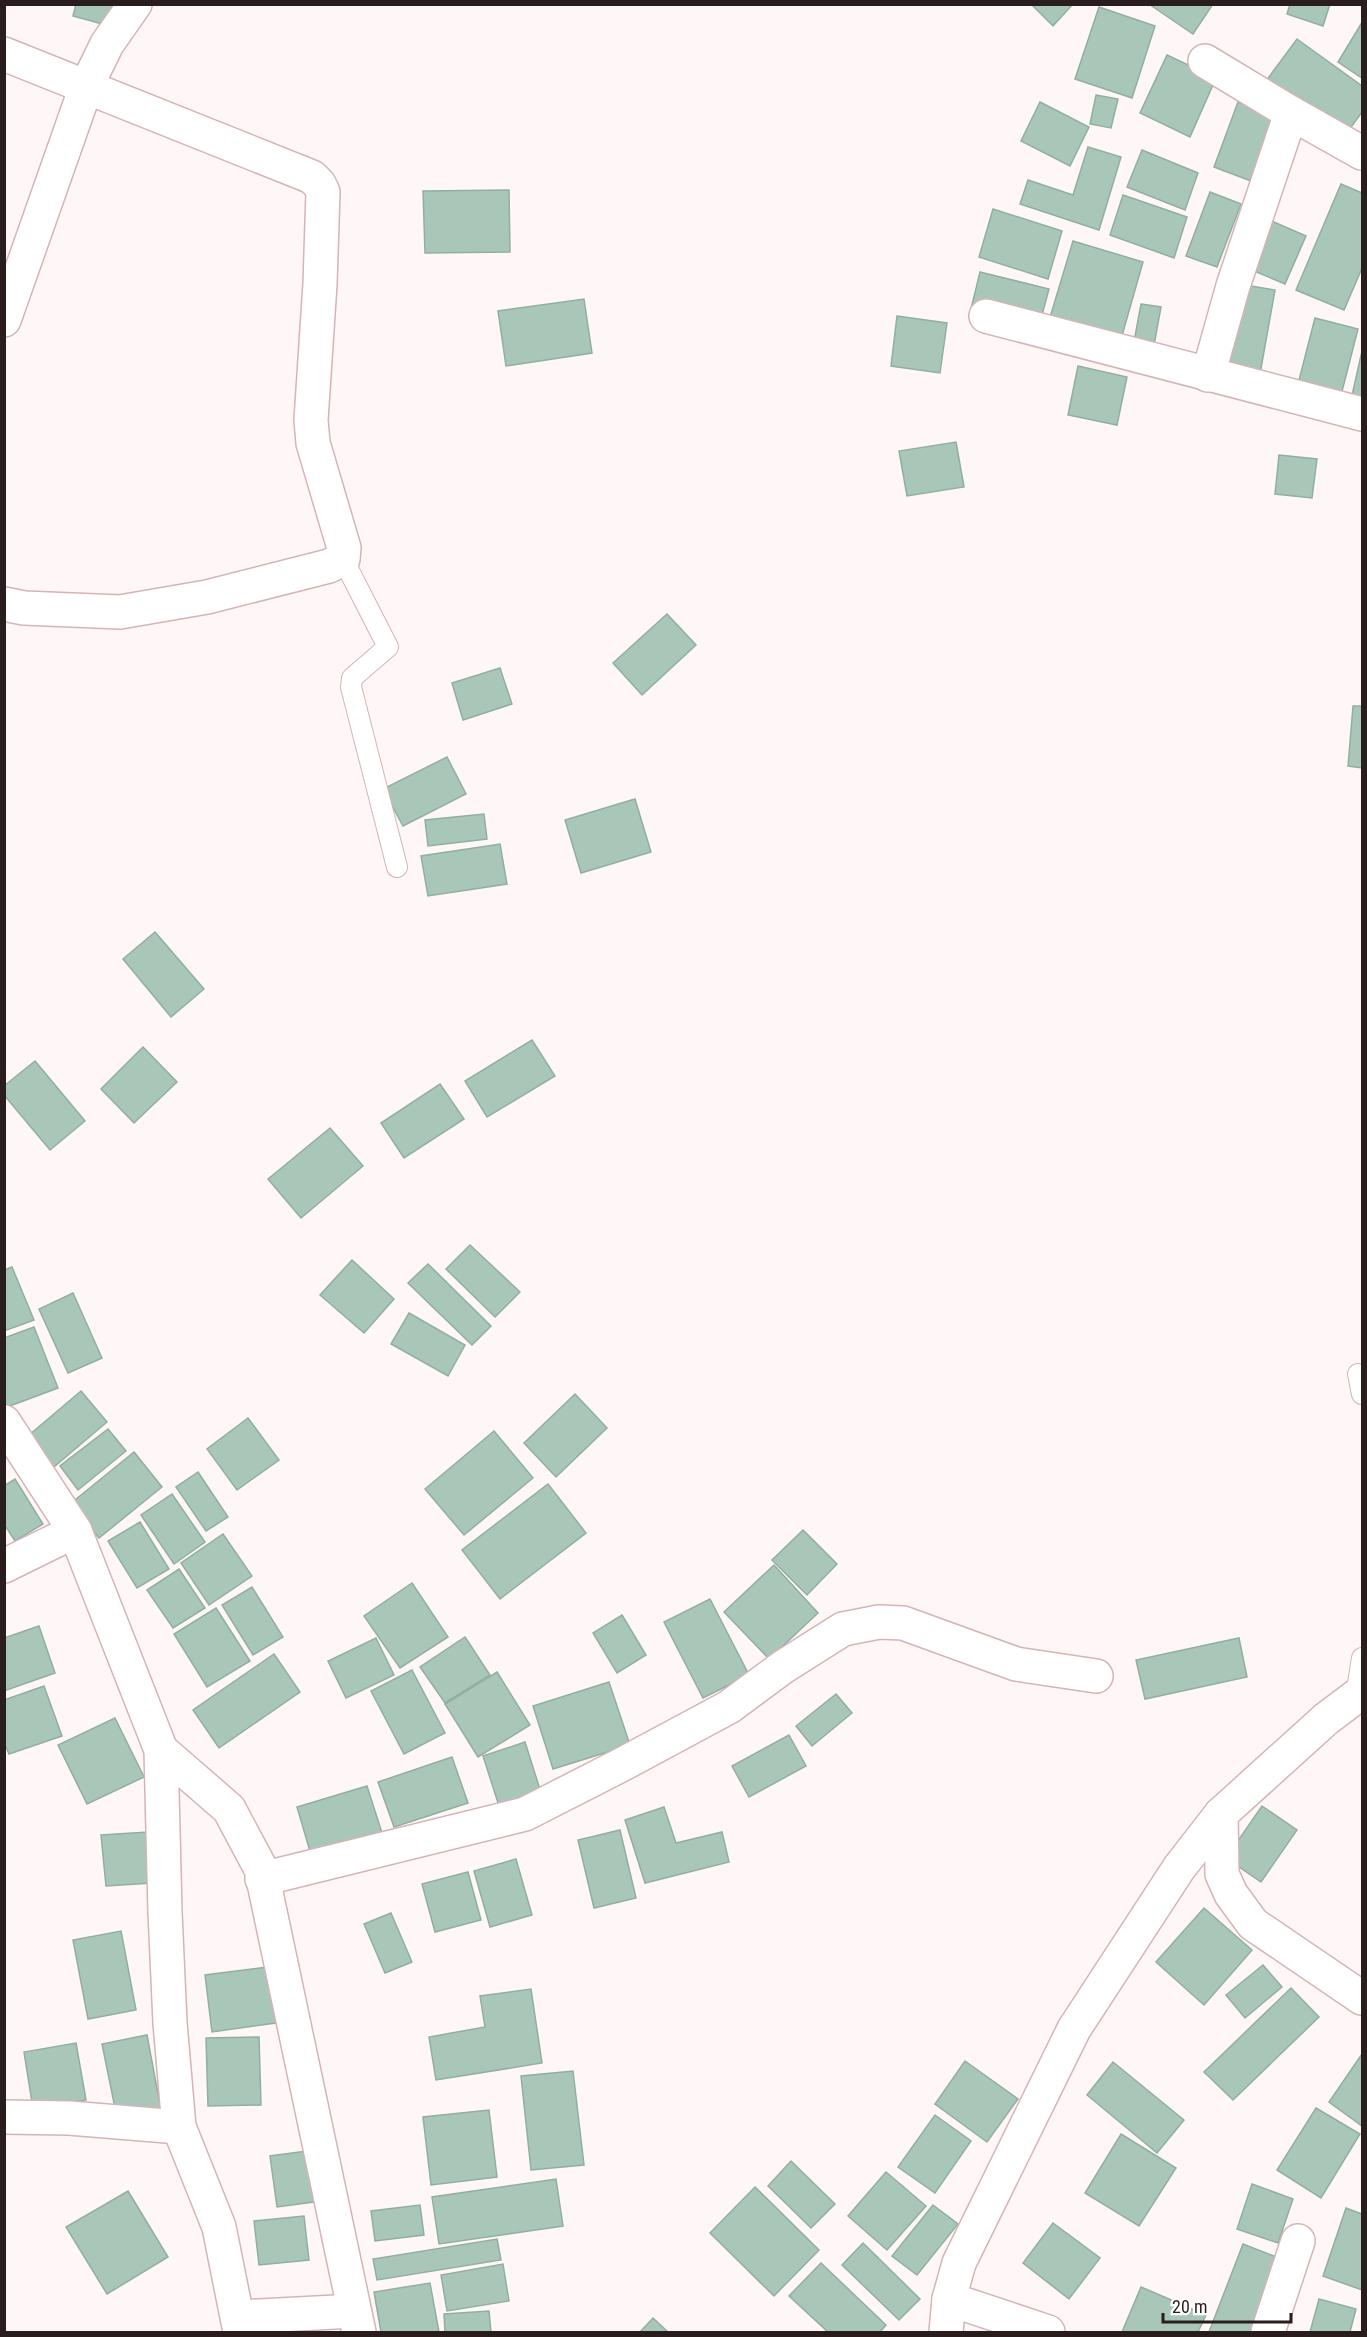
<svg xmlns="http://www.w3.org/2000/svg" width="1367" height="2337" font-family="'Roboto Condensed',sans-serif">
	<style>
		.building { fill: #a9c7b9; stroke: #91afa1; stroke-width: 1.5 }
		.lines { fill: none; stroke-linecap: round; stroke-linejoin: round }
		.service-casing { stroke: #d5b4b5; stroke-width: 22 }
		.minor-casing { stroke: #d5b4b5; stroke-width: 36 }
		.service { stroke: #fff; stroke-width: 20 }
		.minor { stroke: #fff; stroke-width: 33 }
	</style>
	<rect width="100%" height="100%" fill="#fff7f7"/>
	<g class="building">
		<path d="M76,4H115L110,26L73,16Z"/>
		<path d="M1031,4H1073L1053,26Z"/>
		<path d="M1149,4H1213L1193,34Z"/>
		<path d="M1290,4H1330L1323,26L1287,14Z"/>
		<path d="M1099,7L1155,26L1132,98L1075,79Z"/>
		<path d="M1361,24L1362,25V78L1338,62Z"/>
		<path d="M1297,39L1362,86V112L1344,137L1266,81Z"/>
		<path d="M1167,55L1216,78L1190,137L1140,113Z"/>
		<path d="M1096,95L1118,99L1111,128L1090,124Z"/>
		<path d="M1040,102L1089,127L1070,166L1021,141Z"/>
		<path d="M1238,102L1275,117L1251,181L1214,167Z"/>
		<path d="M1088,147L1121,157L1099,230L1020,204L1028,180L1073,195Z"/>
		<path d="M1142,150L1198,173L1185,210L1127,187Z"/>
		<path d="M1341,184L1362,193V268L1344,310L1296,290Z"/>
		<path d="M509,190L510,252L425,253L423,191Z"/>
		<path d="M1210,192L1241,204L1217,267L1186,256Z"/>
		<path d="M1123,195L1187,217L1174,258L1110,235Z"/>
		<path d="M993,209L1062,231L1048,279L979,257Z"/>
		<path d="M1267,219L1306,236L1285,284L1247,268Z"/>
		<path d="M1073,241L1143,262L1119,346L1048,324Z"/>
		<path d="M980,272L1049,289L1039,326L971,309Z"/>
		<path d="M1239,284L1275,290L1260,374L1224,367Z"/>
		<path d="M584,299L592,353L506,366L498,311Z"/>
		<path d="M1141,304L1161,307L1153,351L1133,347Z"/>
		<path d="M897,316L947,323L940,373L891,366Z"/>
		<path d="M1315,318L1358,329L1340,399L1297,388Z"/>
		<path d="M1362,351V402L1351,400Z"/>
		<path d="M1078,366L1127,377L1117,425L1068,415Z"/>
		<path d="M956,442L964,487L907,496L899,451Z"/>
		<path d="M1279,455L1317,459L1312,498L1275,494Z"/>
		<path d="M667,614L696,645L642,695L613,663Z"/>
		<path d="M500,668L512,704L463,720L452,683Z"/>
		<path d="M1353,706H1362V768L1348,766Z"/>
		<path d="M447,757L466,794L403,826L383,789Z"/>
		<path d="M635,799L651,852L581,873L565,820Z"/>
		<path d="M484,814L487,839L428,846L425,820Z"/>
		<path d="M500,844L507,884L428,896L421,856Z"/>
		<path d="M155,932L204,989L171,1017L123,959Z"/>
		<path d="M532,1040L555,1076L487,1117L465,1081Z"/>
		<path d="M143,1047L177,1082L134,1123L101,1089Z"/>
		<path d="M35,1061L85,1121L50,1150L4,1095V1086Z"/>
		<path d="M440,1084L464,1119L404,1158L381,1123Z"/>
		<path d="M330,1128L363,1166L301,1218L268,1179Z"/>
		<path d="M470,1245L520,1292L495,1317L446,1269Z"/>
		<path d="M352,1260L394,1299L364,1333L320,1295Z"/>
		<path d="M428,1264L491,1326L472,1345L408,1283Z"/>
		<path d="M12,1267L34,1320L4,1331V1270Z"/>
		<path d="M73,1293L102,1358L68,1373L39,1309Z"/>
		<path d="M409,1313L465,1345L448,1376L391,1344Z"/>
		<path d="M34,1327L58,1388L7,1407L4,1400V1338Z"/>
		<path d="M81,1391L107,1422L48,1472L22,1441Z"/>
		<path d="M575,1394L607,1428L556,1477L524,1443Z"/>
		<path d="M248,1418L279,1460L237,1490L207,1449Z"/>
		<path d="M108,1429L126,1451L78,1490L60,1466Z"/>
		<path d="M494,1431L533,1478L464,1535L425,1489Z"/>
		<path d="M134,1452L162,1487L99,1538L70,1504Z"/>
		<path d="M198,1472L228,1517L206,1531L176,1487Z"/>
		<path d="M15,1479L43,1524L15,1541L4,1524V1486Z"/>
		<path d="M548,1484L586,1533L500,1599L462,1550Z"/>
		<path d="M172,1494L205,1542L174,1564L141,1515Z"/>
		<path d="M140,1522L169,1569L137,1588L108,1541Z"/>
		<path d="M803,1530L837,1564L807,1595L772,1560Z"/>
		<path d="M223,1534L252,1576L209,1605L181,1563Z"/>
		<path d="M774,1565L818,1613L769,1659L724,1612Z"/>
		<path d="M179,1569L205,1608L173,1628L147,1590Z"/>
		<path d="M412,1583L448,1637L400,1668L364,1616Z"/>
		<path d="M252,1587L283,1637L253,1655L222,1605Z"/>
		<path d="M710,1599L749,1675L703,1698L664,1622Z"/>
		<path d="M216,1608L250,1661L207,1687L174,1634Z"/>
		<path d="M622,1615L646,1655L617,1673L593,1633Z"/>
		<path d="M39,1626L55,1673L4,1691V1638Z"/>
		<path d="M465,1637L490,1675L445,1703L420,1667Z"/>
		<path d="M376,1638L394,1675L346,1698L328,1661Z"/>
		<path d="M1239,1638L1247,1677L1145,1699L1136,1660Z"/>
		<path d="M274,1654L300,1692L219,1748L193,1710Z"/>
		<path d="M412,1670L445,1733L404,1754L371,1691Z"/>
		<path d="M497,1672L530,1725L478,1757L445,1704Z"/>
		<path d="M609,1682L630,1745L553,1769L533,1706Z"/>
		<path d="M44,1686L62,1736L9,1754L4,1742V1700Z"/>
		<path d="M836,1694L852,1713L812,1746L796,1726Z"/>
		<path d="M115,1718L144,1777L87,1804L58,1745Z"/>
		<path d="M789,1735L806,1766L749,1797L732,1766Z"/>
		<path d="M525,1742L543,1799L501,1812L483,1756Z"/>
		<path d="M452,1757L468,1803L394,1827L378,1782Z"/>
		<path d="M367,1786L383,1836L312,1858L297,1807Z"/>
		<path d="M1262,1806L1297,1830L1261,1882L1226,1858Z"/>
		<path d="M664,1807L676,1843L722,1832L729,1862L645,1883L625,1820Z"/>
		<path d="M620,1830L636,1898L594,1908L578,1840Z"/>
		<path d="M148,1832L152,1883L106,1886L101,1835Z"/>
		<path d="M516,1859L532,1915L490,1927L474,1871Z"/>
		<path d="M468,1872L481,1920L435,1932L422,1884Z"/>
		<path d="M1204,1908L1252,1950L1204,2005L1156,1962Z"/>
		<path d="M391,1913L412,1962L385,1973L364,1924Z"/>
		<path d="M121,1931L136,2010L88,2019L73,1940Z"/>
		<path d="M1263,1965L1282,1987L1245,2018L1226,1995Z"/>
		<path d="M275,1966L283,2022L212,2032L205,1975Z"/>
		<path d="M1291,1988L1319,2017L1233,2100L1204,2072Z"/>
		<path d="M531,1989L542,2063L436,2080L429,2037L485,2027L480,1996Z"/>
		<path d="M147,2035L161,2110L117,2118L102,2044Z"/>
		<path d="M259,2037L261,2105L208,2106L206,2038Z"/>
		<path d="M76,2043L86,2100L33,2109L24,2052Z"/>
		<path d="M1362,2054V2126L1329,2102Z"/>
		<path d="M965,2061L1018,2099L987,2142L935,2104Z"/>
		<path d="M1113,2062L1184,2120L1157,2153L1087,2095Z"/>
		<path d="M573,2071L584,2165L531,2170L521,2076Z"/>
		<path d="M1316,2108L1360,2134L1321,2198L1277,2170Z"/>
		<path d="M489,2110L497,2177L431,2185L423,2117Z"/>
		<path d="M935,2115L971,2141L935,2193L898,2167Z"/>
		<path d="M1121,2134L1176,2168L1139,2226L1085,2193Z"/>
		<path d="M314,2150L321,2201L277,2207L270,2156Z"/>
		<path d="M791,2161L835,2204L811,2228L768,2186Z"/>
		<path d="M886,2172L926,2206L887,2250L848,2216Z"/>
		<path d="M556,2179L563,2226L439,2244L432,2197Z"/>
		<path d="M1252,2184L1293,2199L1278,2243L1237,2229Z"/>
		<path d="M755,2187L819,2250L774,2296L710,2233Z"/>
		<path d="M128,2191L168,2257L107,2294L66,2227Z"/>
		<path d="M420,2205L424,2235L375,2241L371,2211Z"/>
		<path d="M933,2205L958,2224L917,2275L892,2256Z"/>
		<path d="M1346,2208L1362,2214V2290L1323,2276Z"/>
		<path d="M304,2216L309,2260L259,2265L254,2221Z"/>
		<path d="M1053,2223L1100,2258L1069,2299L1023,2263Z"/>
		<path d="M497,2239L501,2260L377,2280L373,2259Z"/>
		<path d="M863,2243L920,2299L899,2320L842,2265Z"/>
		<path d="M1243,2244L1287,2261L1259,2332H1209Z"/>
		<path d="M821,2263L886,2325L880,2332H828L789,2296Z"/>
		<path d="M503,2264L509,2301L447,2311L441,2275Z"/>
		<path d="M430,2283L439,2332H381L374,2292Z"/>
		<path d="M1141,2287L1206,2315L1198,2332H1122Z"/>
		<path d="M1319,2299L1356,2309L1350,2332H1310Z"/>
		<path d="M489,2311L491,2332H445L444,2314Z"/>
		<path d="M653,2318L668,2332H640Z"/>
	</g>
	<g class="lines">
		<g class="service-casing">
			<g id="service">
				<path d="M343,559L388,647L352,678L351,687L397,867"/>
				<path d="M1358,1374L1362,1394"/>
				<path d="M1356,1696L1362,1658"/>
			</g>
		</g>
		<g class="minor-casing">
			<g id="minor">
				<path d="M4,54L312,177L319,184L323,192L320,284L311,420L313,443L344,548L343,559L329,566L207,597L120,612L24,608L4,604"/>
				<path d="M1205,61L1291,113"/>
				<path d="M986,316L1362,414"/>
				<path d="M4,320L86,87L107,44L135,4"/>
				<path d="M1208,375L1233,286L1291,113L1362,153"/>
				<path d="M4,1422L75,1531L161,1750L165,1912L170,2023L179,2127L219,2227L240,2332"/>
				<path d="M4,1566L75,1531"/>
				<path d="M161,1750L229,1809L261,1869L359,2332"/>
				<path d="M1221,1814L1222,1874L1231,1894L1253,1924L1362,1998"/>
				<path d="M262,1879L525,1814L621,1765L729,1707L783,1667L843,1629L879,1622L903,1623L1016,1664L1096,1676"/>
				<path d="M4,2117L69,2118L179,2127"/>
				<path d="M949,2299L1048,2332"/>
				<path d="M238,2317L354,2311"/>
				<path d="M946,2332L949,2299L959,2263L1074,2029L1179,1868L1221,1814L1326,1719L1362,1692"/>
				<path d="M1268,2332L1298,2241"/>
			</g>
		</g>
		<use href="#service" class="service"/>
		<use href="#minor" class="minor"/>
	</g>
	<rect width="1367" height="2337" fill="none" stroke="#2a1d1e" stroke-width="12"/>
	<path d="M1163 2313v9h128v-9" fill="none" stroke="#2a1d1e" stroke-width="3"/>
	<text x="1172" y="2313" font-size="18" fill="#2a1d1e" stroke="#ffffff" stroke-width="4.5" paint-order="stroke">20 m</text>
</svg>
